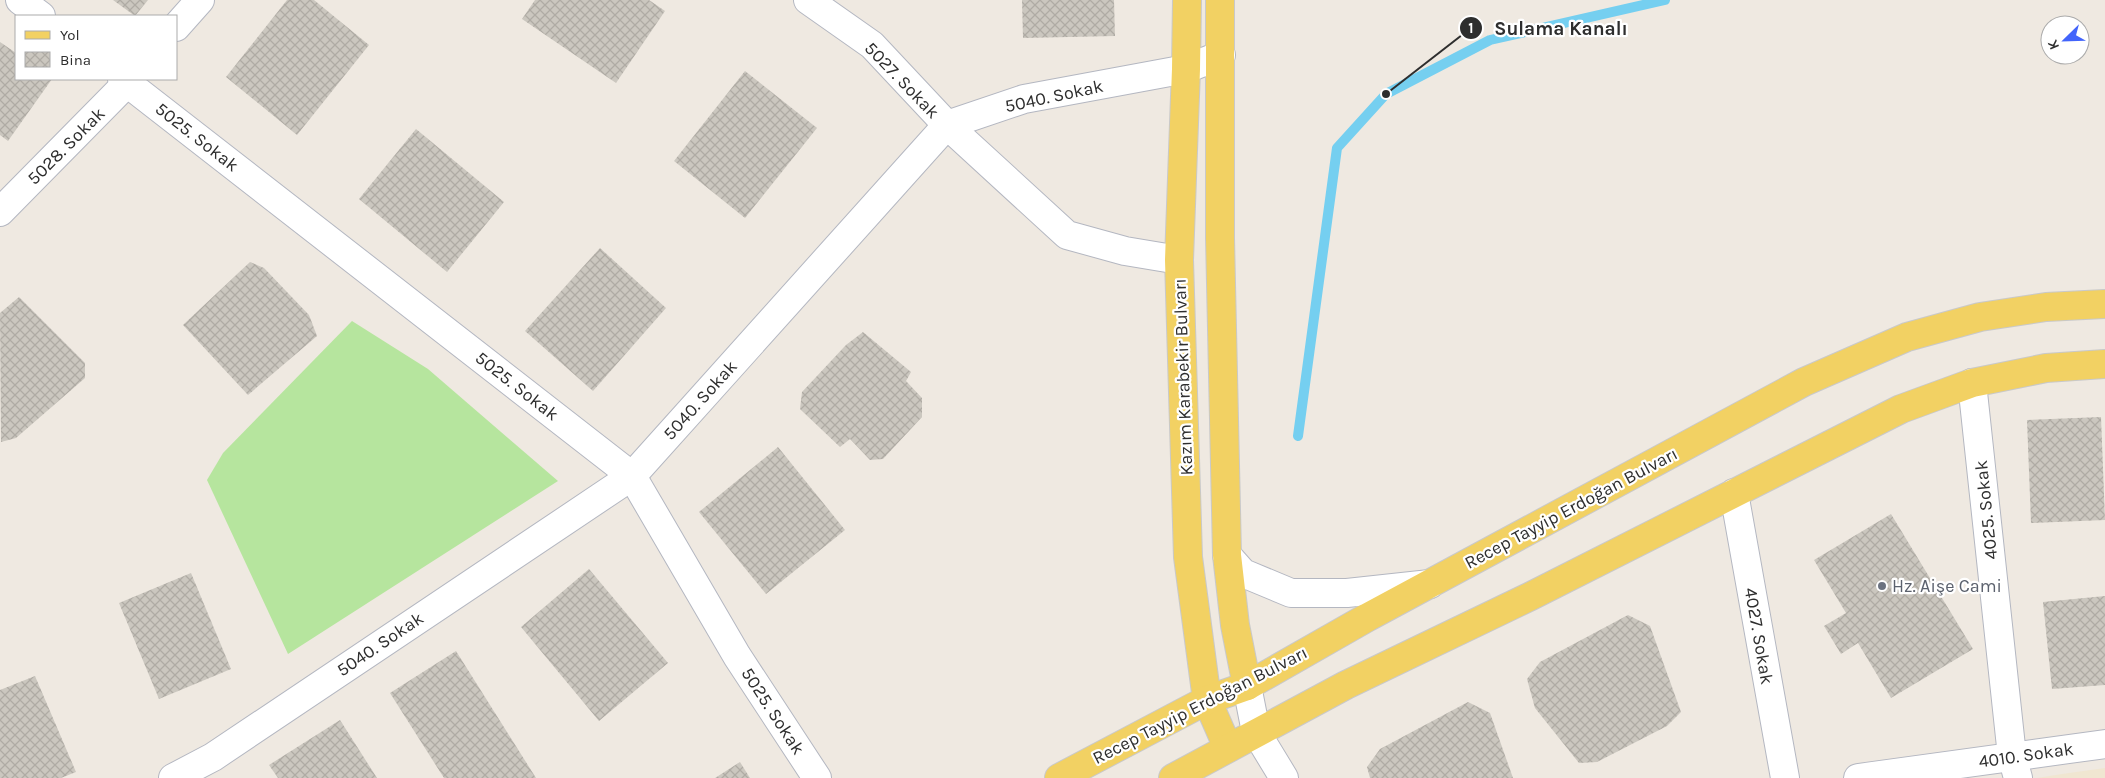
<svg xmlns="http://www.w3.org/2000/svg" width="2105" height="778" font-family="Karla,sans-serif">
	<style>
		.education { fill: #f0e6d1 }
		.grass { fill: #b6e59e }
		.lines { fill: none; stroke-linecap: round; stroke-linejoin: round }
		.stream { stroke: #75cff0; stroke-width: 10 }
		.building { fill: url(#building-cross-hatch) }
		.minor-casing { stroke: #b4b7c1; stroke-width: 30 }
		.major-casing { stroke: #c9c9c9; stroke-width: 30 }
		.minor { stroke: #fff; stroke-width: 28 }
		.major { stroke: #f2d163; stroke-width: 28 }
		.worship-dot { fill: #6b7280; stroke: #fff; stroke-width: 2 }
		.labels { text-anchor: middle; stroke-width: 4.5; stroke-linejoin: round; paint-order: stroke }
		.street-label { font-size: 18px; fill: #2e2e2e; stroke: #fff }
		.worship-label { font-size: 18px; fill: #5b616d; stroke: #fff; text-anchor: start }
		.leader { fill: none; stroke: #2e2e2e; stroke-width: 2 }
		.callout-dot { fill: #2e2e2e; stroke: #fff; stroke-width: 2 }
		.mark-label { font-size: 15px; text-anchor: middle; font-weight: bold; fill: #fff }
		.callout-label { font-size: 19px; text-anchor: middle; font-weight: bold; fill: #2e2e2e; stroke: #fff; stroke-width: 4.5; stroke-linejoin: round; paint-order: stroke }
	</style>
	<defs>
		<pattern id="building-cross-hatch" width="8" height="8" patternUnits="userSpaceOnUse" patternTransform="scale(1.25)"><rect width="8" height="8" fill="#cbc7bf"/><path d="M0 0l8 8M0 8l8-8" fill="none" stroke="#afaba4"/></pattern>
	</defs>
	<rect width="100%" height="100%" fill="#efe9e1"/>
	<path class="education" d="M2105,768V778H2037L2062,774Z"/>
	<path class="grass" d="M352,321L428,369L558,481L288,654L207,480L223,453Z"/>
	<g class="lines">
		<path class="stream" d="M1298,436L1337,148L1386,94L1490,40L1665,0"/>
	</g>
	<g class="building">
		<path d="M113,0H148L135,16Z"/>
		<path d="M287,0H314L369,45L297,135L226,77Z"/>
		<path d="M535,0H649L665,11L616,83L522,19Z"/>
		<path d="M1022,0H1114L1115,36L1023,38Z"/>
		<path d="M0,42L16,53V79H52L8,141L0,135Z"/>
		<path d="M745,71L817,128L745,218L674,161Z"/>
		<path d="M416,129L504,202L447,272L359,199Z"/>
		<path d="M600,248L666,308L593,391L525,331Z"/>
		<path d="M250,262L264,268L309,315L317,336L248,395L183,325Z"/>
		<path d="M19,297L85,363V378L16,438L1,442L0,313Z"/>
		<path d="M863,332L911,372L906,381L922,398V417L883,459L870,460L850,439L840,447L800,409L802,392L846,345Z"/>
		<path d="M2101,417L2105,520L2031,523L2027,420Z"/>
		<path d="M778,447L845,530L766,594L699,512Z"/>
		<path d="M1891,514L1973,649L1891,698L1858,643L1841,654L1824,626L1846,613L1814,560Z"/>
		<path d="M589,569L668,663L599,721L521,627Z"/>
		<path d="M191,573L231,669L159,699L119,603Z"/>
		<path d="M2105,596V685L2052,689L2043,602Z"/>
		<path d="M1628,615L1650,626L1681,712L1667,726L1597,762L1579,763L1535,708L1527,679L1540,662Z"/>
		<path d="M456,651L536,778H444L390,693Z"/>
		<path d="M35,676L76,772L61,778H0V690Z"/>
		<path d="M1468,702L1490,713L1513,778H1370L1367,767L1380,749Z"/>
		<path d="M340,720L377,778H278L269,765Z"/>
		<path d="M740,762L750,778H715Z"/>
	</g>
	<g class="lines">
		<g class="minor-casing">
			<g id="minor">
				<path d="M20,0L41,16"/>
				<path d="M808,0L872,45L947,125L1067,235L1125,251L1179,260"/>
				<path d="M176,27L200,0"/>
				<path d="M122,79L632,476L737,656L817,778"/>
				<path d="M0,212L131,79"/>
				<path d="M1972,383L2012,756L2018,778"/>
				<path d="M1734,493L1785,778"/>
				<path d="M1227,555L1243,573L1291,593H1347L1430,584"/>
				<path d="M1247,686L1256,732L1284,778"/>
				<path d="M173,778L213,757L632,476L947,125L1024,99L1186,69L1221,55"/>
				<path d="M1858,778L2105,744"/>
			</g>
		</g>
		<g class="major-casing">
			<g id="major">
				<path d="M1187,0L1186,69L1179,260L1188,557L1207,700L1228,748"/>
				<path d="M1220,0V238L1227,555L1235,625L1247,686"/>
				<path d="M1059,778L1207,700L1247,686L1368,617L1804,382L1907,337L1980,317L2046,307L2105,304"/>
				<path d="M1173,778L1346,685L1531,596L1901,409L1972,383L2046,368L2105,364"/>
			</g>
		</g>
		<use href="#minor" class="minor"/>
		<use href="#major" class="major"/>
	</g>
	<circle class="worship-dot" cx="1882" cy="586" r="5"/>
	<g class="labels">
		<g class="street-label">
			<text transform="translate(902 80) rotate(46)" y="6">5027. Sokak</text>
			<text transform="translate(1054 96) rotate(-12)" y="6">5040. Sokak</text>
			<text transform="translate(197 137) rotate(38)" y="6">5025. Sokak</text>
			<text transform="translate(66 146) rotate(-45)" y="6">5028. Sokak</text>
			<text transform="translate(1183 377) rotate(-92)" y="6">Kazım Karabekir Bulvarı</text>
			<text transform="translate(517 386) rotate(38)" y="6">5025. Sokak</text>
			<text transform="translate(700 400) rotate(-48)" y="6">5040. Sokak</text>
			<text transform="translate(1571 508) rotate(-28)" y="6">Recep Tayyip Erdoğan Bulvarı</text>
			<text transform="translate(1986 510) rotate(-96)" y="6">4025. Sokak</text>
			<text transform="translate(1759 636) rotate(80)" y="6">4027. Sokak</text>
			<text transform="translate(380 644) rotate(-34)" y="6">5040. Sokak</text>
			<text transform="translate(1200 705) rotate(-27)" y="6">Recep Tayyip Erdoğan Bulvarı</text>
			<text transform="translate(773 711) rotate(57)" y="6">5025. Sokak</text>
			<text transform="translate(2026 755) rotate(-8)" y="6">4010. Sokak</text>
		</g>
		<g class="worship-label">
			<text x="1892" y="592">Hz. Aişe Cami</text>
		</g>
	</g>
	<path class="leader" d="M1386 94L1471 28"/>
	<g class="callout-dot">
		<circle cx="1386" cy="94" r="5"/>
		<circle cx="1471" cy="28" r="12"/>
	</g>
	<g class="mark-label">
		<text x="1471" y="33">1</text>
	</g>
	<g class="callout-label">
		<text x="1561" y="35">Sulama Kanalı</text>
	</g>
	<rect x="15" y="15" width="162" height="65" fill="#ffffff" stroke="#ababab"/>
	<rect x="25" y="31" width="25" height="8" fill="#f2d163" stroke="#ababab"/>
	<text x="60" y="40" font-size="15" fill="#2e2e2e">Yol</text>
	<rect x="25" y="52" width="25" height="15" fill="url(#building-cross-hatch)" stroke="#ababab"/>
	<text x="60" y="65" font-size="15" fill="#2e2e2e">Bina</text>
	<g transform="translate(2065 40) rotate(247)"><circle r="24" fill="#ffffff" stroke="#ababab"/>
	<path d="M0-4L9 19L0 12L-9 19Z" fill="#4264fb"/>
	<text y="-8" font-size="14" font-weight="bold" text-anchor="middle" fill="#2e2e2e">K</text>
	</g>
</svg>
